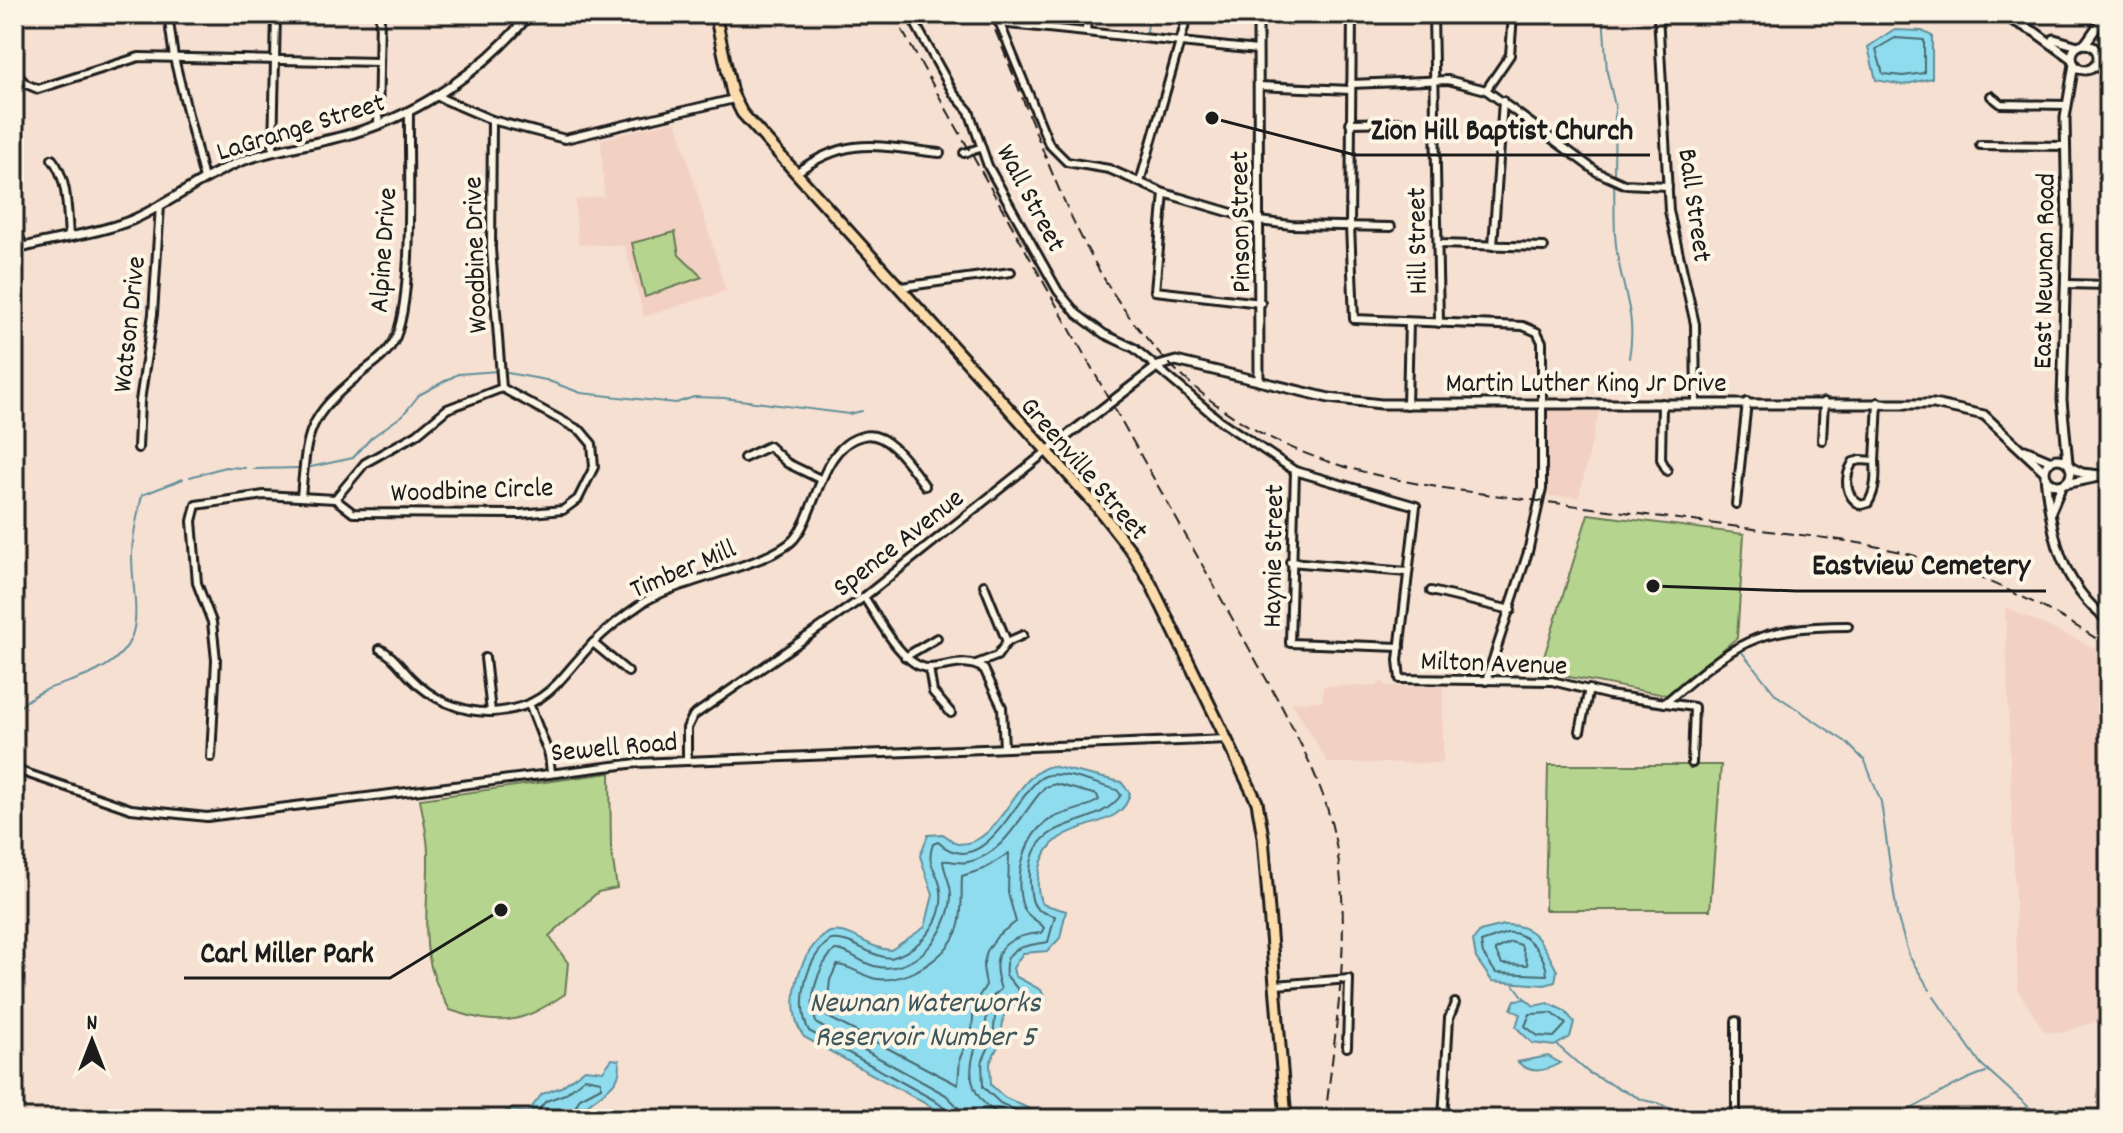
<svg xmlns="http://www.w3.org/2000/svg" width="2123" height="1133" font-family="Dekko,sans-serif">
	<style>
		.built { fill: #f2d1c3 }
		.green { fill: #b5d58e; stroke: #687855; stroke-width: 2 }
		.water { fill: #8fdcef; stroke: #618f9b; stroke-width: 2 }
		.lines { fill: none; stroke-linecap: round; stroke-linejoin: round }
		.shore { stroke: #4a6970; stroke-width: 2 }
		.stream { stroke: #618f9b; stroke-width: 2 }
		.minor-casing { stroke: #1c1c1c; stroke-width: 12 }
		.tertiary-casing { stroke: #1c1c1c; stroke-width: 13 }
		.primary-casing { stroke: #1c1c1c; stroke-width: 15 }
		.minor { stroke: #fcf5e5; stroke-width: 6 }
		.tertiary { stroke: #fcf5e5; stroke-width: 7 }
		.primary { stroke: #fcdcac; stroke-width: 9 }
		.rail { stroke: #1c1c1c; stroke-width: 2; stroke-dasharray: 12 6; stroke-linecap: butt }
		.labels { text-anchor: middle; stroke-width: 8; stroke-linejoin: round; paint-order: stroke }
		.street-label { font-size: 28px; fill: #1c1c1c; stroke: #fcf5e5 }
		.water-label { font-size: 30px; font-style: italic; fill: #3e565b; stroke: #fcf5e5 }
		.leader { fill: none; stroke: #1c1c1c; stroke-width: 3 }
		.callout-dot { fill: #1c1c1c; stroke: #fcf5e5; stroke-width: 3 }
		.callout-label { font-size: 30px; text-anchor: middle; font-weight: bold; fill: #1c1c1c; stroke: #fcf5e5; stroke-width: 8; stroke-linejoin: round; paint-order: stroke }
	</style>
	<rect width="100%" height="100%" fill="#f6e0d1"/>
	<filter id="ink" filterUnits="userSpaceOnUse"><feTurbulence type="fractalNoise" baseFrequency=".0125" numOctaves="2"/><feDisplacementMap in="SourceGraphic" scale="16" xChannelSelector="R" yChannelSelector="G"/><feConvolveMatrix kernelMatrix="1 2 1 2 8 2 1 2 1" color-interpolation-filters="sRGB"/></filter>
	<g filter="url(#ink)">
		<g class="built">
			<path d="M676,121L726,291L644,317L625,246L578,244L575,200L604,196L601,139Z"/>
			<path d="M1601,402L1579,497L1540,496L1541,403Z"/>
			<path d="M2005,607L2095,648L2109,659V1018L2060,1033L2044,1031L2018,990Z"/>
			<path d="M1379,682H1384L1385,686L1443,687V763H1328L1292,702L1323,701V686H1378Z"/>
		</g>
		<g class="green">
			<path d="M675,232L679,255L702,277L645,297L632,243Z"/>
			<path d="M1588,514L1744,534L1737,638L1667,695C1624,689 1583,677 1539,673Z"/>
			<path d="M1548,765H1721L1710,910H1545Z"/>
			<path d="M610,773L611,847L617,888L598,892L549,936L568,963L565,994C520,1024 502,1027 450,1010C415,953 429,916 428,854C428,836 423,817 420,799Z"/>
		</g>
		<g class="water">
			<path d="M1893,30L1922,31L1932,36V78L1903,85L1876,80L1868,47Z"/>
			<path d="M1051,766L1121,782L1130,793C1122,836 1052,813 1040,868C1037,880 1037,893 1042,904L1066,911L1060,938L1048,951L1023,953L1013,968L1015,976L1041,990L1046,1000L1041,1005H1015L1005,1009L1000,1042L990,1063L991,1085L1004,1097L1051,1119H945L930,1106L804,1037C783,1009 798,948 830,932C853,928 867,949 891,950L925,927L933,895L920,856L928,835L943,834L957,844C1002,846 1011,776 1051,766Z"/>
			<path d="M1504,925C1536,923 1544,946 1557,971L1555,982L1545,985L1492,981L1476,958L1473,940L1480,931Z"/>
			<path d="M1526,999L1534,1006L1548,1003L1565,1011L1574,1022L1570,1037L1554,1046L1532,1043L1516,1027L1520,1014L1511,1009L1515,1000Z"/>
			<path d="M1548,1056L1560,1063C1546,1071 1530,1075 1518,1062Z"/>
			<path d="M612,1059L619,1060C626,1091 585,1096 577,1119H494L508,1110L528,1112L542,1094L561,1087L585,1069L603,1071Z"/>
		</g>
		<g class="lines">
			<g class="shore">
				<path d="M1895,38L1924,40V73L1903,76L1883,74L1876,49Z"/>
				<path d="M1009,853L1008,893L1016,922L998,935L987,951L983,967L986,985L974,1004L972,1030L960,1058L958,1085L826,1016L830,980L837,965C850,965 863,977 877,979C908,983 950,956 959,925C963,908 961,892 962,876L984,869Z"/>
				<path d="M1507,933C1528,931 1546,956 1547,975L1496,973L1483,954L1481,942Z"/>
				<path d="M1511,942L1521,945L1528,965L1502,964L1495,950Z"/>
				<path d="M1552,1013L1566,1024L1554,1037L1538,1036L1525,1026L1530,1014Z"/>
				<path d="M531,1119L546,1101L565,1094L585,1078L601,1081V1087L580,1098L569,1119"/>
				<path d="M950,1119L948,1111L934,1100L809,1031C795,1005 806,956 831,940C852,937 869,957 891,958C921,949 948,919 940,885C935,865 926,866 933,844L938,842C986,886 1019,785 1045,776C1064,770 1098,785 1117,790L1121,795C1094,835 1019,809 1031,894C1033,910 1040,912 1055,916L1048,942C1027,946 1002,945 1006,975L1021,993L996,1008L993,1038L982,1062L983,1087L1000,1103L1035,1119"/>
				<path d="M961,1119L958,1107L946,1095L817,1024C806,1002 818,965 835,950C847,949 861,963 874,966C914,977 949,933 951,897C952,884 944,873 943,861C951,860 959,864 968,862C1006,854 1021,813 1045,787L1056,784L1097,795L1099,800C1086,809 1067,811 1053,818C1024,832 1013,879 1023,907C1027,918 1039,920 1044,928L1041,933C1003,936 988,953 1001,989C979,1007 991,1011 984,1033C982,1039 977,1044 975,1050C964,1083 978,1107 1010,1119"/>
			</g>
			<g class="stream">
				<path d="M1603,14L1607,72L1615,106L1614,175"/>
				<path d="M1147,32L1149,14"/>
				<path d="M1614,182C1615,209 1613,237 1619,264C1626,300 1636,319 1629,358"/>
				<path d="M502,372L546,380L581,393L676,403L694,397L724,398L849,414L862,411"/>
				<path d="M306,468L353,458L371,438L403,415L419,395L458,374L498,371"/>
				<path d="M253,469L300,468"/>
				<path d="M190,477L225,467L245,468"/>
				<path d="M1741,651L1776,695L1846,742L1865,761L1881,802L1897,915L1909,956L1930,990"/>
				<path d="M14,713C39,684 64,687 95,672C152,644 132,606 132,555C132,534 138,515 142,495L183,479"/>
				<path d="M1513,983L1525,999"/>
				<path d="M1934,997L1981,1064L2042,1119"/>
				<path d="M1557,1045L1589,1073L1643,1100L1658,1103L1685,1116L1707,1119"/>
				<path d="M1890,1119C1924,1105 1951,1083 1986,1072"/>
			</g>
			<g class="minor-casing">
				<g id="minor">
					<path d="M168,14L174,58L204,179"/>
					<path d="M530,14H553"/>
					<path d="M910,14L954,94L969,111L988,166L1058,291L1077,314L1104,334L1134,348L1219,420L1295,471L1416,506L1398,660L1400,679L1552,681L1609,695L1694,707L1692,763"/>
					<path d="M996,14L1049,144L1067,162L1109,169L1164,193L1259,221L1291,225L1391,227"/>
					<path d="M1352,14L1350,226L1354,319L1523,326L1537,332L1542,342V489L1528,552L1486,681"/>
					<path d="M1433,14L1439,323"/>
					<path d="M1658,14L1669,211L1695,324L1696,402"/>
					<path d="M999,23L1257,50"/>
					<path d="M1086,30L1088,14"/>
					<path d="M14,71L26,84L38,89L139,57L379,62"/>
					<path d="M1351,84L1448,80L1486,90L1597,172L1624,184L1668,186"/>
					<path d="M1258,86L1351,90"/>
					<path d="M1486,90L1510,55L1513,14"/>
					<path d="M436,96L492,120L565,139L734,99"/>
					<path d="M1991,96L2001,104L2067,105"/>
					<path d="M492,120L491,249L502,388"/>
					<path d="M1350,123L1401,122"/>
					<path d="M378,125L380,14"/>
					<path d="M1980,145L2065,146"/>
					<path d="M273,151L276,14"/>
					<path d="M964,153L980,148"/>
					<path d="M52,159C68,178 67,211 69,236"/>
					<path d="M796,173C849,134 879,147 940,153"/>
					<path d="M1140,182L1188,14"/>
					<path d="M1164,193L1155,291L1261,303"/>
					<path d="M14,231L25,247"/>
					<path d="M1438,244L1544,247"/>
					<path d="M1493,246L1503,101"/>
					<path d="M2066,284L2109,285"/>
					<path d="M901,287L1011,272"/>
					<path d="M502,388L581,431L592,444L594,467L578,499L563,510L520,514L353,513L335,499L365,463L417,434L447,409Z"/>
					<path d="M1662,403L1661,459L1667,471"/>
					<path d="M1407,405L1409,322"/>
					<path d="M1822,440L1824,402"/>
					<path d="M138,448L140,401L153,314L160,205"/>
					<path d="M744,458L769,446L787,463L822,480"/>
					<path d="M1861,460L1875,461C1876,476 1876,490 1868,503L1861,505C1844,496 1844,477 1853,462Z"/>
					<path d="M1875,461L1878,402"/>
					<path d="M1295,471L1290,643L1400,647"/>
					<path d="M301,497C307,432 306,419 358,376C370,365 384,358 393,343C415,305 408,162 409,113"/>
					<path d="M1736,504L1747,402"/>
					<path d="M1290,562L1407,572"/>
					<path d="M1431,591L1511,610"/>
					<path d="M864,597C877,616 904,669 929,668C950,667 964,657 984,669L1002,707L1004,748"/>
					<path d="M1007,642L1023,635"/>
					<path d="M593,643L628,672"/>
					<path d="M380,649C393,655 400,667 410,677C431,699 461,713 492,712C548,708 557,681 592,644C607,629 626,614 644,602C680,579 771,565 794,539C818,510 820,446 863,436C888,429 912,469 925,486"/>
					<path d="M905,657L937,638"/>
					<path d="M485,658L491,712"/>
					<path d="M976,664L997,656L1007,642L984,585"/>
					<path d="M929,668L933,692L951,713"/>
					<path d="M1665,703C1733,645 1754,626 1848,626"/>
					<path d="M530,706L549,755L551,772"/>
					<path d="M1580,731L1589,689"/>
					<path d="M211,757L216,660L212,622L197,583L192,521L196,505L264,495L335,499"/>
					<path d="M687,761V728L693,716L864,597L1046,452"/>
					<path d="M14,769L131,809L207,817L637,763L1228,739"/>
					<path d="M1276,985L1349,979L1347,1047"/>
					<path d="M1443,1119L1449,1018L1455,1003"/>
					<path d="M1736,1119V1021"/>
				</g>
			</g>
			<g class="tertiary-casing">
				<g id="tertiary">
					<path d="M1258,14L1259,381"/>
					<path d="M2000,14L2035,32L2072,59"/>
					<path d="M2054,39L2078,46"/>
					<path d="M2085,44L2106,14"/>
					<circle cx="2085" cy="57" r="13"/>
					<path d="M2094,67H2109"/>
					<path d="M14,250C52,238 95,235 132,220C171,203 204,175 245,160C281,147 320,144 357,132C424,112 486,67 530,14"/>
					<path d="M2025,450L2051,461"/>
					<path d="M1046,452L1158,366L1176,361L1329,398L1381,404H1934L1984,415L2044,471"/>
					<circle cx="2058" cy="472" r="13"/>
					<path d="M2068,463L2062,400L2067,225L2065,118L2074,64"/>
					<path d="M2070,467L2082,473L2109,476"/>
					<path d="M2045,476C2051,532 2060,585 2109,621"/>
					<path d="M2065,484L2099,477"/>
					<path d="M2051,511L2062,485"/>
				</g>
			</g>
			<g class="primary-casing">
				<path id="primary" d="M715,14L732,93L742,113L1093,502L1132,552L1151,584L1257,802L1263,837L1286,1119"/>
			</g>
			<use href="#minor" class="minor"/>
			<use href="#tertiary" class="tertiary"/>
			<use href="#primary" class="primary"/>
			<g class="rail">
				<path d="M893,14L1282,707C1301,745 1322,783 1332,826C1355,922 1336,1022 1325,1119"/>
				<path d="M988,14C1034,117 1065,234 1135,324C1241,460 1365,479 1524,499C1601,509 1678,519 1754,529C1796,535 1838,538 1879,547C1962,565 2039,600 2109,647"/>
			</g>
		</g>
	</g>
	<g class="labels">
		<g class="street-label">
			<text transform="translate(300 125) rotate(-17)" y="10">LaGrange Street</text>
			<text transform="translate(1033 197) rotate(62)" y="10">Wall Street</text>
			<text transform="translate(1697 205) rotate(82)" y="10">Ball Street</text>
			<text transform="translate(1238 222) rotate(-91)" y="10">Pinson Street</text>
			<text transform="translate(1415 241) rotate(-91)" y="10">Hill Street</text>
			<text transform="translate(381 250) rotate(-86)" y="10">Alpine Drive</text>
			<text transform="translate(473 255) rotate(-92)" y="10">Woodbine Drive</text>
			<text transform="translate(2042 271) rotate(-89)" y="10">East Newnan Road</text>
			<text transform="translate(127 324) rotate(-84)" y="10">Watson Drive</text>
			<text x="1586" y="391">Martin Luther King Jr Drive</text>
			<text transform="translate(1086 467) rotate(49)" y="10">Greenville Street</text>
			<text transform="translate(472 488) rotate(-2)" y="10">Woodbine Circle</text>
			<text transform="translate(897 541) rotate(-38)" y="10">Spence Avenue</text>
			<text transform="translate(1271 556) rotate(-89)" y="10">Haynie Street</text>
			<text transform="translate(682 567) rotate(-23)" y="10">Timber Mill</text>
			<text transform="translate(1494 661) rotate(2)" y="10">Milton Avenue</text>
			<text transform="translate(614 745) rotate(-5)" y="10">Sewell Road</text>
		</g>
		<g class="water-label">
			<text x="925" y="1011">Newnan Waterworks<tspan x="925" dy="34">Reservoir Number 5</tspan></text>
		</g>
	</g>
	<path class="leader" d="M1212 118L1355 155H1650M1653 586L1796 591H2046M501 910L390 978H184"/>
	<g class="callout-dot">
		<circle cx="1212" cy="118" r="8"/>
		<circle cx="1653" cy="586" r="8"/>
		<circle cx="501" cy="910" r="8"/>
	</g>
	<g class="callout-label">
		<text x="1502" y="139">Zion Hill Baptist Church</text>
		<text x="1921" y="574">Eastview Cemetery</text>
		<text x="287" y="962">Carl Miller Park</text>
	</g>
	<rect width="2123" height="1133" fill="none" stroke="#fcf5e5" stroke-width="48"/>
	<rect x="24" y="24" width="2075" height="1085" fill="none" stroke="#1c1c1c" stroke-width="3" filter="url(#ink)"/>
	<g transform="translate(92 1041)" stroke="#fcf5e5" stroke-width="6" paint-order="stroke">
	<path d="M0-6L14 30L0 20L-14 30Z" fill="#1c1c1c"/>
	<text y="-12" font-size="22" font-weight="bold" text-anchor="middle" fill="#1c1c1c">N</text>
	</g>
</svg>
